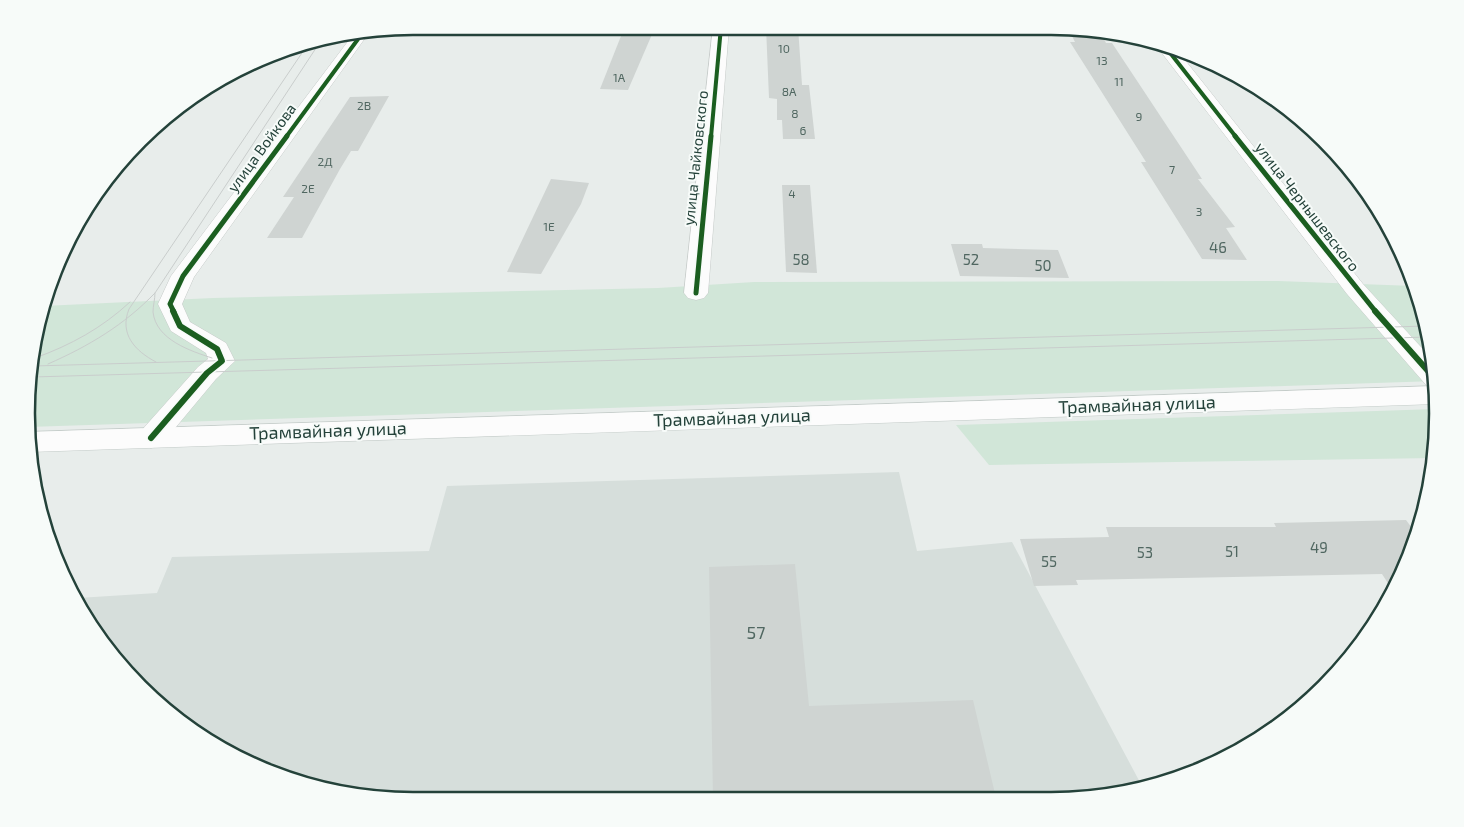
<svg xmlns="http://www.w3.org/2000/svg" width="1464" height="827" font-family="'Exo 2',sans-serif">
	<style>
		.built { fill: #d6dedb }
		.green { fill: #d1e6d8 }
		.building { fill: #cfd4d2 }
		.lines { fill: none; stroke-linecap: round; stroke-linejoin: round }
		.street-casing { stroke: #c5cac8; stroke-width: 1 }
		.secondary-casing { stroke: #c3cbc8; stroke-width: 1 }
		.street { fill: #fcfcfc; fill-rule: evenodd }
		.secondary { fill: #fcfcfc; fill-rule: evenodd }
		.tram { stroke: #c9cdcc; stroke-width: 1 }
		.cycleway-far2-casing { stroke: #f7fbf9; stroke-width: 5.5 }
		.cycleway-far1-casing { stroke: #f7fbf9; stroke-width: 8 }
		.cycleway-casing { stroke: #f7fbf9; stroke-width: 9 }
		.cycleway-far2 { stroke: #1b5e20; stroke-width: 4 }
		.cycleway-far1 { stroke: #1b5e20; stroke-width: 5 }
		.cycleway { stroke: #1b5e20; stroke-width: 6 }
		.labels { text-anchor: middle; stroke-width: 4; stroke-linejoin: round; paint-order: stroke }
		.far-number-label { font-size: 12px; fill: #506761 }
		.far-street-label { font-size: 15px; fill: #24423a; stroke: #f7fbf9 }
		.number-label { font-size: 15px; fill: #506761 }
		.street-label { font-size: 18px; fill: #24423a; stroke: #f7fbf9 }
		.near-number-label { font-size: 18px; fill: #506761 }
		.rim { fill: none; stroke: #24423a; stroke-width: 2.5 }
	</style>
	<rect width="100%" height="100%" fill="#e8edeb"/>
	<path class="built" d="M899,472L917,551L1012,542L1143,788L1101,797L388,800L289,780L220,749L122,669L78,598L157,593L172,557L429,551L447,486Z"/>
	<g class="green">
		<path d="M1278,281L1414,286L1425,314L1436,381L28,427L40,313L43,306L213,298L658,288L754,282Z"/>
		<path d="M1436,409L1435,458L989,465L956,425Z"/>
	</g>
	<g class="building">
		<path d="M766,27H798L802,85H809L815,139H783L782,120H777V99L769,98Z"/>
		<path d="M623,31L653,32L628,90L600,89Z"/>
		<path d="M1072,36L1103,37L1106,43H1112L1202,179H1198L1235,227L1226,228L1247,260L1202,259L1141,162H1146L1070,42H1075Z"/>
		<path d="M389,96L358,151H351L340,169L302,238H267L294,197H283L350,97Z"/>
		<path d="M551,179L589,183L581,204L541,274L507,272Z"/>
		<path d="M782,185H810L817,273L786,272Z"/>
		<path d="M951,244H982L983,248L1058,250L1069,278L960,276Z"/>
		<path d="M1406,520L1418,536L1393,591L1382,574L1076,580L1078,585L1034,586L1020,539L1109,537L1106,527H1276L1274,523Z"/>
		<path d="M795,564L809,706L973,700L996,798L713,799L709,567Z"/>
	</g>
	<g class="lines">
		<g class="street-casing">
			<g id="street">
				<path d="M713,27H729L708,293L704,298L696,300L688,298L684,293Z"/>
				<path d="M368,34L194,277L182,304L190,322L226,343L235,361L216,379L161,445L151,448L141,445L137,438L141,431L198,367L208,359L206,353L171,331L158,304L171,276L352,36Z"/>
				<path d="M1158,42L1177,50L1363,284L1432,359L1437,388L1427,386L1347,294L1158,48L1156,45Z"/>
			</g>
		</g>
		<g class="secondary-casing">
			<path id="secondary" d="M1437,386L1436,404L30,452L28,432Z"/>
		</g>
		<use href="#street" class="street"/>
		<use href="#secondary" class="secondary"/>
		<g class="tram">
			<path d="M155,293C155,299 153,306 153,312C156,340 191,351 212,358"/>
			<path d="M35,358C71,345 102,328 130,302"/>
			<path d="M156,362C135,351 119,334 129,309L308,44"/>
			<path d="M48,364C89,346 124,325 155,293L320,42"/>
			<path d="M34,366L1427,326"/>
			<path d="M33,377L1428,337"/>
		</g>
		<g class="cycleway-far2-casing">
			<g id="cycleway-far2">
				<path d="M1164,45L1236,137"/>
				<path d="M286,137L361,35"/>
				<path d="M711,137L721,27"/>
			</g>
		</g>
		<g class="cycleway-far1-casing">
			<g id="cycleway-far1">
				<path d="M1235,136L1376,312"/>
				<path d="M696,293L711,136"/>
				<path d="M174,312L170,304L183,276L287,136"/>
			</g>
		</g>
		<g class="cycleway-casing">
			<g id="cycleway">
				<path d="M1375,311L1436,380"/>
				<path d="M151,438L207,373L222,361L217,349L180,326L173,311"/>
			</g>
		</g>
		<use href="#cycleway-far2" class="cycleway-far2"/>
		<use href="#cycleway-far1" class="cycleway-far1"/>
		<use href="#cycleway" class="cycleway"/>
	</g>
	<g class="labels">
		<g class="far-number-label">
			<text x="784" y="53">10</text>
			<text x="1102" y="65">13</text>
			<text x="619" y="82">1А</text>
			<text x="1119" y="86">11</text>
			<text x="789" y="96">8А</text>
			<text x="364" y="110">2В</text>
			<text x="795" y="118">8</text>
			<text x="1139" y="121">9</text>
			<text x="803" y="135">6</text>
			<text x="325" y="166">2Д</text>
			<text x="1172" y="174">7</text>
			<text x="308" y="193">2Е</text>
			<text x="792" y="198">4</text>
			<text x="1199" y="216">3</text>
			<text x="549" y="231">1Е</text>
		</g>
		<g class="far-street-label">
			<text transform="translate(262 148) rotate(-54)" y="5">улица Войкова</text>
			<text transform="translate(696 158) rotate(-84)" y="5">улица Чайковского</text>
			<text transform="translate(1307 207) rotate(52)" y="5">улица Чернышевского</text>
		</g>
		<g class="number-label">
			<text x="1218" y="253">46</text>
			<text x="801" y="265">58</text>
			<text x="971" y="265">52</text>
			<text x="1043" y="271">50</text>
			<text x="1319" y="553">49</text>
			<text x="1232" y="557">51</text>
			<text x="1145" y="558">53</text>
			<text x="1049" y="567">55</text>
		</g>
		<g class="street-label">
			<text transform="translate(1137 405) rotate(-2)" y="6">Трамвайная улица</text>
			<text transform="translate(732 418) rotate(-2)" y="6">Трамвайная улица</text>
			<text transform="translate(328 431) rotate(-2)" y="6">Трамвайная улица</text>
		</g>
		<g class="near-number-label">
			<text x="756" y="639">57</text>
		</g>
	</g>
	<path d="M0 0H1464V827H0ZM413 35H1051A378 378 0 0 1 1429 413V414A378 378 0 0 1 1051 792H413A378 378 0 0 1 35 414V413A378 378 0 0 1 413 35Z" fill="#f7fbf9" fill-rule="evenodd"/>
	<path class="rim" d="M413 35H1051A378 378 0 0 1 1429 413V414A378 378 0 0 1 1051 792H413A378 378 0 0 1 35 414V413A378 378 0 0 1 413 35Z"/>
</svg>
